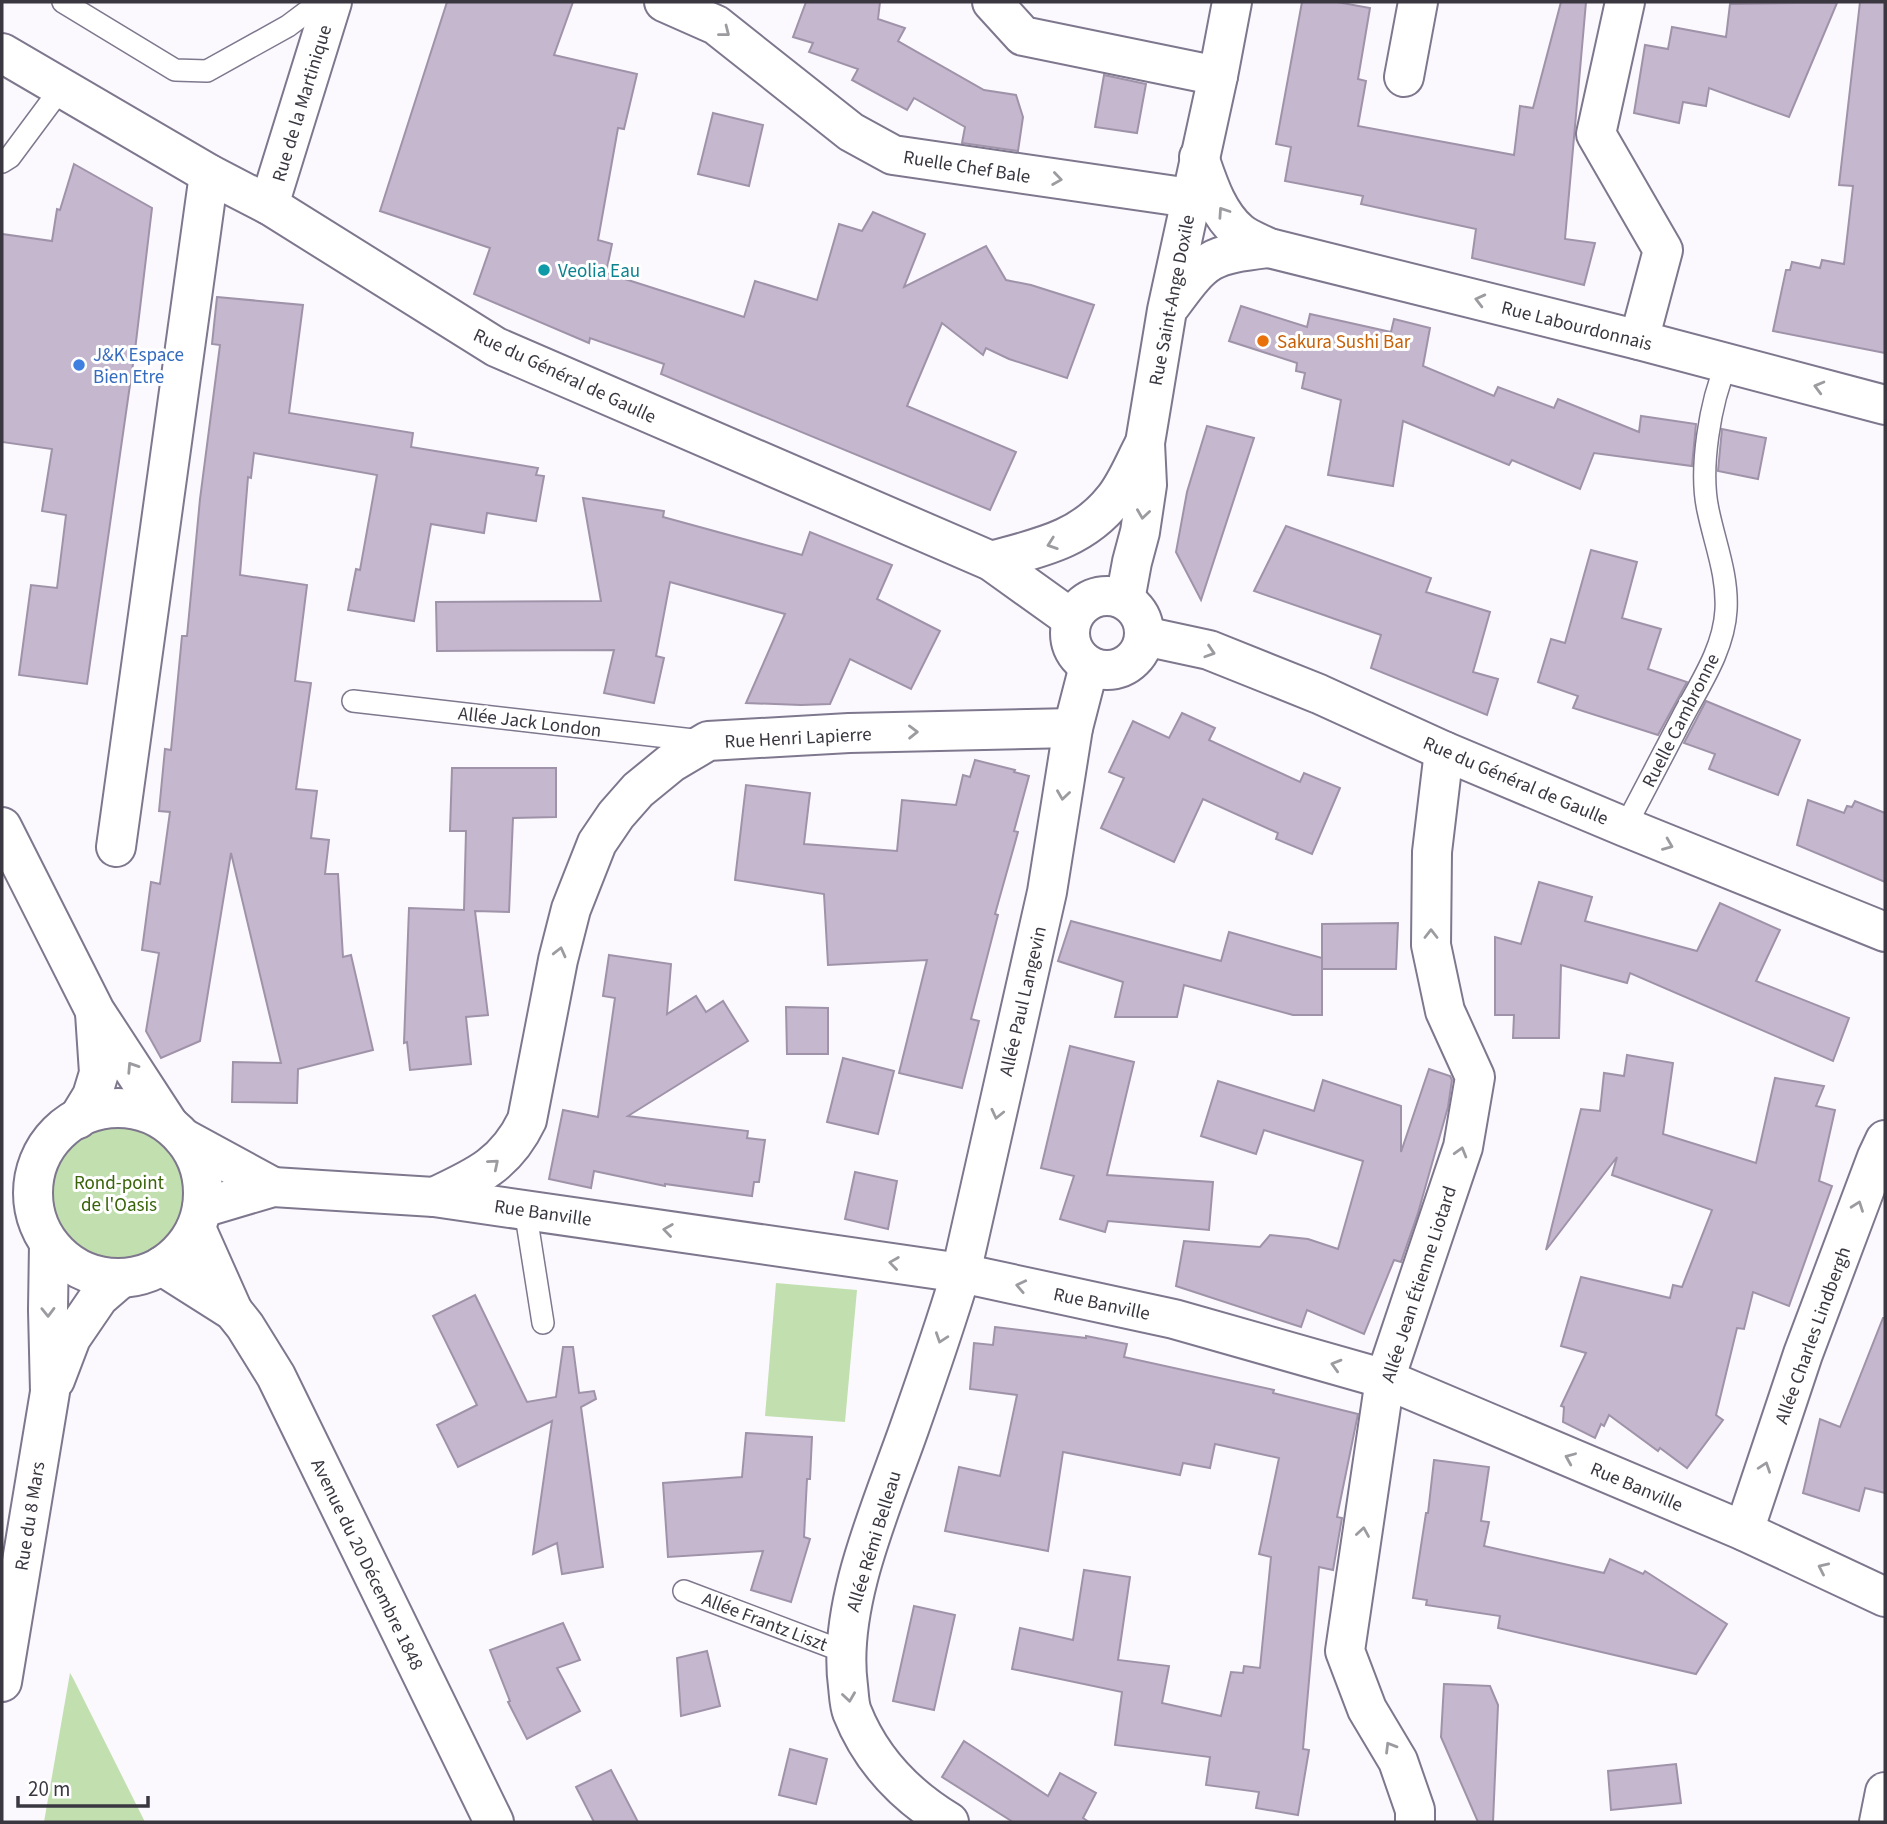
<svg xmlns="http://www.w3.org/2000/svg" width="1887" height="1824" font-family="'Source Sans 3',sans-serif">
	<style>
		.green { fill: #c2e0af }
		.building { fill: #c4b7ce; stroke: #9f93a9; stroke-width: 2 }
		.lines { fill: none; stroke-linecap: round; stroke-linejoin: round }
		.service-casing { stroke: #7e778d; stroke-width: 24 }
		.minor-casing { stroke: #7e778d; stroke-width: 42 }
		.tertiary-casing { stroke: #7e778d; stroke-width: 42 }
		.secondary-casing { stroke: #7e778d; stroke-width: 42 }
		.service { stroke: #fff; stroke-width: 21 }
		.minor { stroke: #fff; stroke-width: 38 }
		.tertiary { stroke: #fff; stroke-width: 38 }
		.secondary { stroke: #fff; stroke-width: 38 }
		.oneway { stroke: #9c9ba0 }
		.culture-dot { fill: #0f9aa8; stroke: #fff; stroke-width: 2.5 }
		.food-dot { fill: #e8710a; stroke: #fff; stroke-width: 2.5 }
		.shop-dot { fill: #3f7fe0; stroke: #fff; stroke-width: 2.5 }
		.labels { text-anchor: middle; stroke-width: 6; stroke-linejoin: round; paint-order: stroke }
		.street-label { font-size: 19px; fill: #3a3740; stroke: #fff }
		.culture-label { font-size: 19px; fill: #0d838f; stroke: #fff; text-anchor: start }
		.food-label { font-size: 19px; fill: #c56008; stroke: #fff; text-anchor: start }
		.shop-label { font-size: 19px; fill: #366cbe; stroke: #fff; text-anchor: start }
		.park-label { font-size: 19px; fill: #386308; stroke: #fff }
	</style>
	<rect width="100%" height="100%" fill="#fbf9fe"/>
	<g class="green">
		<circle cx="118" cy="1194" r="84"/>
		<path d="M776,1283L857,1290L845,1422L765,1416Z"/>
		<path d="M70,1673L73,1678L145,1822H44Z"/>
	</g>
	<g class="building">
		<path d="M447,2H573L554,55L637,74L624,129L618,128L598,240L612,244L606,273L744,317L755,281L817,300L839,224L862,231L873,212L925,234L904,287L986,246L1006,280L1031,285L1094,305L1067,378L1009,359L986,348L983,355L942,323L907,406L1016,452L990,510L661,374L664,364L590,338L589,343L474,294L490,248L380,211Z"/>
		<path d="M806,2H880L878,19L905,28L898,41L984,90L1016,95L1023,117L1018,151L962,143L965,127L914,98L907,110L852,80L858,69L809,52L813,43L793,37Z"/>
		<path d="M1302,2H1337L1370,8L1358,79L1366,81L1358,126L1514,155L1520,106L1533,108L1561,2H1586L1565,239L1595,243L1584,285L1472,258L1476,229L1361,204L1363,196L1285,181L1291,147L1276,144Z"/>
		<path d="M1860,2H1885V353L1773,331L1786,270H1790L1792,262L1820,268L1822,260L1844,264L1853,186L1839,185Z"/>
		<path d="M1797,3H1837L1789,117L1709,88L1706,106L1683,102L1679,123L1634,113L1645,45L1668,49L1672,27L1726,37L1730,4Z"/>
		<path d="M1104,75L1146,84L1137,133L1095,127Z"/>
		<path d="M713,113L763,125L749,186L698,174Z"/>
		<path d="M74,164L152,208L135,350L87,684L19,675L31,585L57,588L66,515L42,511L52,449L2,442V234L52,241L57,209L60,210Z"/>
		<path d="M217,297L303,305L289,413L413,433L411,447L538,468L536,475L544,476L536,521L487,513L484,533L431,524L414,621L348,610L356,569L360,570L377,475L254,453L251,478L248,477L240,575L307,585L295,681L311,683L296,789L317,791L311,838L329,840L325,874H338L343,957L351,955L373,1050L298,1069L297,1103L232,1102L233,1062L281,1063L231,853L200,1041L161,1058L146,1031L159,953L142,950L151,882L160,884L170,812L159,811L165,749L171,750L182,636H187L200,499L220,345L212,344Z"/>
		<path d="M1241,306L1307,327L1310,314L1391,332L1394,319L1430,328L1423,366L1494,396L1498,387L1554,408L1558,399L1639,432L1641,416L1696,424L1692,466L1594,453L1580,489L1512,460L1509,465L1403,421L1393,486L1328,475L1341,400L1302,388L1305,373L1296,371L1297,363L1229,341Z"/>
		<path d="M1207,426L1254,438L1201,600L1176,552L1187,492Z"/>
		<path d="M1722,429L1766,438L1758,479L1718,471Z"/>
		<path d="M583,498L664,511L663,517L802,555L810,532L892,565L877,599L940,631L911,689L850,659L830,704L801,705L746,703L785,614L670,582L656,656L664,658L654,703L604,693L614,650L437,651L436,602L601,601Z"/>
		<path d="M1286,526L1431,578L1426,592L1490,612L1473,672L1498,679L1487,715L1371,668L1381,635L1254,591Z"/>
		<path d="M1591,550L1637,562L1622,618L1661,629L1648,669L1687,682L1658,735L1573,708L1578,696L1538,682L1551,639L1565,643Z"/>
		<path d="M1706,701L1800,740L1778,795L1709,769L1715,754L1684,743Z"/>
		<path d="M1182,713L1215,728L1209,740L1300,782L1304,773L1340,788L1312,854L1276,839L1278,833L1203,799L1174,862L1101,828L1124,778L1109,772L1133,721L1169,738Z"/>
		<path d="M975,760L1015,770L1014,772L1029,776L1014,831L1018,832L995,914L998,915L971,1019L979,1021L962,1088L899,1073L927,960L828,965L824,894L735,880L746,785L810,793L804,844L897,851L902,800L956,805L963,775L970,777Z"/>
		<path d="M452,768H556V817L513,818L509,912L475,911L488,1015L466,1017L471,1064L410,1070L407,1042L404,1043L409,908L464,910L466,831H450Z"/>
		<path d="M1808,800L1844,813L1847,806L1852,807L1855,801L1885,813V882L1797,845Z"/>
		<path d="M1539,882L1592,897L1585,921L1697,951L1720,903L1780,930L1756,981L1849,1018L1833,1061L1630,973L1627,983L1561,965L1559,1038H1513L1514,1015H1495V937L1521,944Z"/>
		<path d="M1071,921L1221,961L1229,932L1322,958V1015H1293L1184,985L1177,1017H1115L1123,982L1058,961Z"/>
		<path d="M1398,923L1396,969H1322V924Z"/>
		<path d="M609,955L671,964L667,1014L696,996L706,1012L723,1001L748,1041L628,1116L748,1131L747,1138L765,1140L759,1182H754L752,1196L665,1184V1186L594,1171L591,1188L549,1179L563,1110L598,1117L615,998L603,996Z"/>
		<path d="M786,1007L828,1008V1054H787Z"/>
		<path d="M1070,1046L1134,1062L1107,1175L1213,1182L1209,1230L1108,1221L1105,1232L1060,1219L1074,1176L1041,1168Z"/>
		<path d="M1627,1055L1673,1063L1663,1134L1756,1163L1775,1078L1824,1086L1816,1106L1835,1110L1819,1181L1832,1186L1789,1306L1753,1292L1744,1329L1737,1328L1716,1415L1723,1420L1687,1468L1660,1448L1658,1451L1609,1415L1604,1426L1601,1424L1595,1438L1563,1422L1564,1407L1561,1406L1586,1353L1561,1346L1581,1277L1670,1298L1673,1285L1682,1287L1712,1210L1612,1175L1617,1157L1546,1250L1581,1109L1600,1111L1604,1073L1624,1076Z"/>
		<path d="M843,1058L894,1071L878,1134L827,1122Z"/>
		<path d="M1429,1069L1450,1076L1452,1080L1448,1107L1418,1213L1401,1262L1394,1260L1364,1334L1307,1310L1301,1327L1176,1286L1184,1241L1260,1247L1270,1235L1308,1239L1338,1249L1363,1161L1264,1130L1256,1154L1201,1136L1218,1081L1314,1111L1323,1080L1401,1106V1152Z"/>
		<path d="M855,1172L897,1181L888,1229L845,1219Z"/>
		<path d="M475,1295L527,1402L556,1397L563,1347H573L579,1393L594,1391L596,1399L581,1407L603,1567L562,1574L557,1543L533,1554L552,1421L458,1467L437,1425L477,1405L433,1316Z"/>
		<path d="M1883,1318H1885V1493L1865,1488L1859,1511L1803,1493L1820,1419L1840,1427Z"/>
		<path d="M995,1327L1086,1338V1336L1127,1344L1124,1357L1274,1390L1273,1393L1358,1414L1337,1517L1342,1518L1333,1570L1319,1567L1303,1749L1309,1750L1298,1815L1256,1808L1259,1792L1206,1785L1210,1757L1115,1745L1122,1692L1012,1669L1020,1628L1073,1640L1084,1570L1130,1577L1118,1660L1169,1666L1162,1703L1221,1716L1231,1672L1243,1673L1244,1666L1260,1668L1271,1557L1259,1554L1279,1458L1215,1444L1210,1468L1183,1463L1180,1475L1063,1452L1048,1551L945,1531L959,1467L1000,1476L1017,1395L970,1389L974,1343L993,1345Z"/>
		<path d="M746,1433L812,1437L810,1479H807L804,1537L810,1539L791,1602L751,1590L763,1551L668,1557L663,1483L742,1477Z"/>
		<path d="M1434,1460L1489,1467L1481,1521L1489,1522L1484,1546L1604,1573L1610,1559L1643,1574L1645,1571L1727,1624L1696,1674L1498,1628L1500,1616L1426,1605L1427,1600L1413,1598L1426,1513H1428Z"/>
		<path d="M914,1606L955,1615L934,1710L893,1701Z"/>
		<path d="M563,1623L580,1660L557,1668L580,1711L527,1739L508,1702L510,1701L490,1650Z"/>
		<path d="M707,1651L720,1706L681,1716L677,1658Z"/>
		<path d="M1444,1684L1490,1686L1498,1705L1493,1822H1478L1441,1737Z"/>
		<path d="M964,1741L1048,1796L1060,1773L1096,1793L1083,1818L1089,1822H1013L942,1777Z"/>
		<path d="M790,1749L827,1759L816,1804L779,1795Z"/>
		<path d="M1676,1764L1681,1803L1611,1810L1608,1771Z"/>
		<path d="M611,1770L638,1822H594L576,1787Z"/>
	</g>
	<g class="lines">
		<g class="service-casing">
			<g id="service">
				<path d="M63,2L175,70L207,71L288,26L320,2"/>
				<path d="M2,162L10,157L62,87"/>
				<path d="M353,701L702,741"/>
				<path d="M1625,827C1644,791 1663,754 1682,718C1700,684 1724,649 1726,610C1728,575 1715,544 1708,510C1699,469 1710,402 1727,363"/>
				<path d="M525,1209L543,1323"/>
				<path d="M684,1591L845,1652"/>
			</g>
		</g>
		<g class="minor-casing">
			<g id="minor">
				<path d="M664,2L716,25L851,132L893,155L1190,198"/>
				<path d="M992,2L1023,36L1218,76"/>
				<path d="M1625,2L1596,134L1663,250L1639,340"/>
				<path d="M1404,77L1418,2"/>
				<path d="M1199,157C1208,183 1217,213 1239,232C1247,239 1259,243 1269,248L1639,340L1885,405"/>
				<path d="M1171,305C1206,257 1210,255 1269,248"/>
				<path d="M1125,600L1132,562L1140,532L1147,485L1145,443L1167,310L1218,76L1232,2"/>
				<path d="M116,847L209,174"/>
				<path d="M183,1138L273,1187"/>
				<path d="M434,1197C477,1177 506,1164 527,1120L558,960L571,909L597,843L616,815L638,790L671,763L708,741L849,733L1073,728"/>
				<path d="M202,1208L273,1187L434,1197L961,1273L1174,1319L1385,1379L1744,1531L1885,1597"/>
				<path d="M1744,1531L1803,1354L1877,1157L1885,1140"/>
				<path d="M949,1822C906,1796 871,1760 852,1712C849,1704 849,1694 848,1686C837,1605 882,1506 909,1429C927,1378 945,1326 961,1273L1047,892L1073,728L1089,666"/>
				<path d="M1415,1822V1810L1398,1761L1367,1709L1345,1651L1385,1379L1463,1147L1475,1077L1445,1011L1431,945L1432,852L1444,751"/>
				<path d="M1879,1822L1885,1792"/>
			</g>
		</g>
		<g class="tertiary-casing">
			<path id="tertiary" d="M269,205L332,2"/>
		</g>
		<g class="secondary-casing">
			<g id="secondary">
				<path d="M2,53L209,174L269,205L496,347L991,561L1072,619"/>
				<path d="M991,561C1038,548 1082,540 1114,499C1127,483 1135,461 1145,443"/>
				<circle cx="1107" cy="633" r="37"/>
				<path d="M1144,636L1209,650L1319,694L1444,751L1625,827L1885,932"/>
				<path d="M2,827L95,1011L168,1123"/>
				<circle cx="118" cy="1193" r="85"/>
				<path d="M78,1119L92,1096L99,1073L95,1013"/>
				<path d="M196,1228L233,1311"/>
				<path d="M162,1266L233,1311L245,1326L276,1376L494,1822"/>
				<path d="M55,1380L71,1338L99,1297L121,1278"/>
				<path d="M2,1682L50,1392L48,1310L49,1244"/>
			</g>
		</g>
		<use href="#service" class="service"/>
		<use href="#minor" class="minor"/>
		<use href="#tertiary" class="tertiary"/>
		<use href="#secondary" class="secondary"/>
	</g>
	<defs><path id="oneway-chevron" d="M-2-3.5L2.5 0L-2 3.5" fill="none" stroke-width="1.6" stroke-linecap="round" stroke-linejoin="round" transform="scale(1.75)"/></defs>
	<g class="oneway">
		<use href="#oneway-chevron" transform="translate(725 32) rotate(38)"/>
		<use href="#oneway-chevron" transform="translate(1057 179) rotate(8)"/>
		<use href="#oneway-chevron" transform="translate(1223 212) rotate(-124)"/>
		<use href="#oneway-chevron" transform="translate(1480 300) rotate(-166)"/>
		<use href="#oneway-chevron" transform="translate(1819 387) rotate(-165)"/>
		<use href="#oneway-chevron" transform="translate(1143 514) rotate(98)"/>
		<use href="#oneway-chevron" transform="translate(1052 544) rotate(161)"/>
		<use href="#oneway-chevron" transform="translate(1210 652) rotate(18)"/>
		<use href="#oneway-chevron" transform="translate(913 732) rotate(-1)"/>
		<use href="#oneway-chevron" transform="translate(1063 795) rotate(98)"/>
		<use href="#oneway-chevron" transform="translate(1668 845) rotate(22)"/>
		<use href="#oneway-chevron" transform="translate(1431 934) rotate(-90)"/>
		<use href="#oneway-chevron" transform="translate(560 952) rotate(-76)"/>
		<use href="#oneway-chevron" transform="translate(132 1067) rotate(-123)"/>
		<use href="#oneway-chevron" transform="translate(997 1114) rotate(103)"/>
		<use href="#oneway-chevron" transform="translate(1461 1152) rotate(-74)"/>
		<use href="#oneway-chevron" transform="translate(494 1164) rotate(-40)"/>
		<use href="#oneway-chevron" transform="translate(1858 1206) rotate(-70)"/>
		<use href="#oneway-chevron" transform="translate(668 1230) rotate(-172)"/>
		<use href="#oneway-chevron" transform="translate(894 1263) rotate(-172)"/>
		<use href="#oneway-chevron" transform="translate(1021 1286) rotate(-168)"/>
		<use href="#oneway-chevron" transform="translate(48 1312) rotate(89)"/>
		<use href="#oneway-chevron" transform="translate(941 1338) rotate(109)"/>
		<use href="#oneway-chevron" transform="translate(1336 1365) rotate(-164)"/>
		<use href="#oneway-chevron" transform="translate(1570 1458) rotate(-157)"/>
		<use href="#oneway-chevron" transform="translate(1765 1467) rotate(-71)"/>
		<use href="#oneway-chevron" transform="translate(1363 1532) rotate(-81)"/>
		<use href="#oneway-chevron" transform="translate(1823 1568) rotate(-155)"/>
		<use href="#oneway-chevron" transform="translate(849 1697) rotate(82)"/>
		<use href="#oneway-chevron" transform="translate(1390 1747) rotate(-121)"/>
	</g>
	<circle class="culture-dot" cx="544" cy="270" r="7"/>
	<circle class="food-dot" cx="1263" cy="341" r="7"/>
	<circle class="shop-dot" cx="79" cy="365" r="7"/>
	<g class="labels">
		<g class="street-label">
			<text transform="translate(301 103) rotate(-73)" y="7">Rue de la Martinique</text>
			<text transform="translate(967 166) rotate(9)" y="7">Ruelle Chef Bale</text>
			<text transform="translate(1171 300) rotate(-79)" y="7">Rue Saint-Ange Doxile</text>
			<text transform="translate(1577 325) rotate(14)" y="7">Rue Labourdonnais</text>
			<text transform="translate(565 375) rotate(25)" y="7">Rue du Général de Gaulle</text>
			<text transform="translate(1680 720) rotate(-63)" y="7">Ruelle Cambronne</text>
			<text transform="translate(530 721) rotate(7)" y="7">Allée Jack London</text>
			<text transform="translate(798 737) rotate(-3)" y="7">Rue Henri Lapierre</text>
			<text transform="translate(1516 780) rotate(23)" y="7">Rue du Général de Gaulle</text>
			<text transform="translate(1022 1001) rotate(-77)" y="7">Allée Paul Langevin</text>
			<text transform="translate(543 1212) rotate(8)" y="7">Rue Banville</text>
			<text transform="translate(1418 1284) rotate(-72)" y="7">Allée Jean Étienne Liotard</text>
			<text transform="translate(1102 1303) rotate(12)" y="7">Rue Banville</text>
			<text transform="translate(1812 1335) rotate(-70)" y="7">Allée Charles Lindbergh</text>
			<text transform="translate(1637 1486) rotate(23)" y="7">Rue Banville</text>
			<text transform="translate(29 1516) rotate(-81)" y="7">Rue du 8 Mars</text>
			<text transform="translate(873 1541) rotate(-73)" y="7">Allée Rémi Belleau</text>
			<text transform="translate(368 1564) rotate(64)" y="7">Avenue du 20 Décembre 1848</text>
			<text transform="translate(765 1621) rotate(21)" y="7">Allée Frantz Liszt</text>
		</g>
		<g class="culture-label">
			<text x="558" y="277">Veolia Eau</text>
		</g>
		<g class="food-label">
			<text x="1277" y="348">Sakura Sushi Bar</text>
		</g>
		<g class="shop-label">
			<text x="93" y="361">J&amp;K Espace<tspan x="93" dy="22">Bien Etre</tspan></text>
		</g>
		<g class="park-label">
			<text x="119" y="1189">Rond-point<tspan x="119" dy="22">de l'Oasis</tspan></text>
		</g>
	</g>
	<rect width="1887" height="1824" fill="none" stroke="#3a3740" stroke-width="7"/>
	<path d="M18 1796v10h130v-10" fill="none" stroke="#3a3740" stroke-width="3.5"/>
	<text x="28" y="1796" font-size="21" fill="#3a3740" stroke="#ffffff" stroke-width="5" paint-order="stroke">20 m</text>
</svg>
